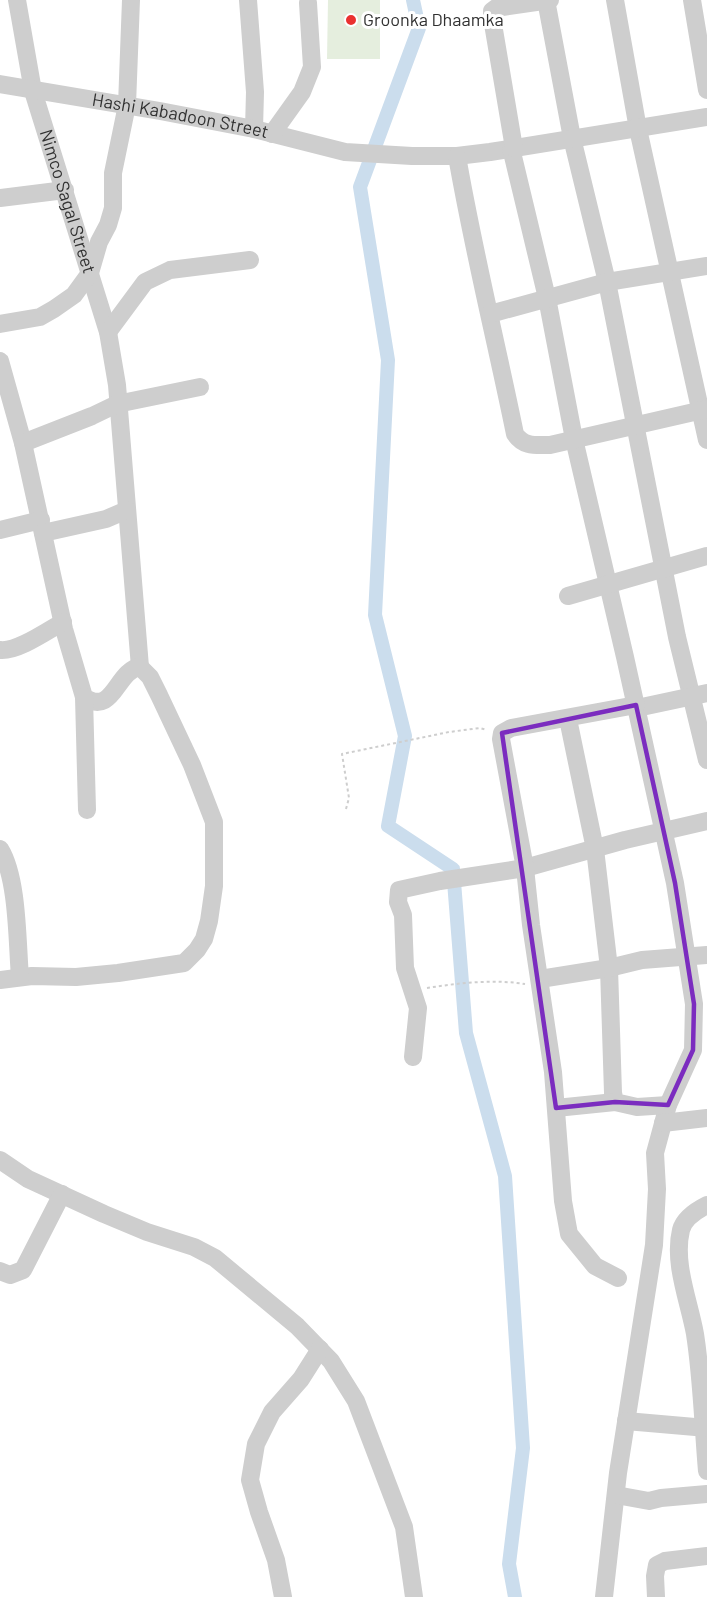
<svg xmlns="http://www.w3.org/2000/svg" width="707" height="1597" font-family="Barlow,sans-serif">
	<style>
		.green { fill: #e5eede }
		.lines { fill: none; stroke-linecap: round; stroke-linejoin: round }
		.canal { stroke: #cbdded; stroke-width: 14 }
		.path { stroke: #cecece; stroke-width: 2; stroke-dasharray: 3 3; stroke-linecap: butt }
		.minor { stroke: #cecece; stroke-width: 18 }
		.marked { fill: none; stroke: #7b2cbf; stroke-width: 4.5; stroke-linejoin: round }
		.poi-dot { fill: #ea3130; stroke: #fff; stroke-width: 2 }
		.labels { text-anchor: middle; stroke-width: 6; stroke-linejoin: round; paint-order: stroke }
		.poi-label { font-size: 18px; fill: #313131; stroke: #fff; text-anchor: start }
		.street-label { font-size: 18px; fill: #313131; stroke: #fff }
	</style>
	<rect width="100%" height="100%" fill="#fff"/>
	<path class="green" d="M328,0H380V59H327Z"/>
	<g class="lines">
		<path class="canal" d="M413,0L419,28L360,187L388,360L375,615L405,736L388,826L453,869L466,1033L505,1176L523,1448L509,1564L515,1597"/>
		<g class="path">
			<path d="M346,809L349,798L342,754L449,732L480,728L487,730"/>
			<path d="M427,988C459,983 493,979 525,984"/>
		</g>
		<g class="minor">
			<path id="s1" d="M17,0L33,91L108,332L117,385L140,667"/>
			<path d="M248,0L255,92L254,129"/>
			<path d="M546,0L572,138L607,282L677,637L707,760"/>
			<path d="M615,0L638,129L707,440"/>
			<path d="M692,0L707,90"/>
			<path id="s2" d="M0,84L160,111L254,129L345,152L412,156H457L490,152L707,117"/>
			<path d="M272,134L302,92L312,67L308,3"/>
			<path d="M511,148L547,298L574,439L625,657L675,883L694,1004L693,1050L668,1105L655,1153L657,1189L654,1245L618,1473L604,1597"/>
			<path d="M514,148L492,18V11L496,8L550,0"/>
			<path d="M457,156C473,249 496,341 515,434C524,447 535,445 550,445L707,409"/>
			<path d="M0,198L65,190"/>
			<path d="M490,314L607,282L707,266"/>
			<path d="M0,324L40,317L54,309L74,295L90,273L99,242L108,225L113,208V173L127,105L131,0"/>
			<path d="M108,332L145,282L170,270L250,260"/>
			<path d="M0,361L23,443L64,629L84,697C114,717 116,670 140,667L150,677L159,695L192,765L214,822V886L209,921L204,939L197,950L184,963L118,973L76,977L32,976L0,980"/>
			<path d="M23,443L92,416L117,404L200,387"/>
			<path d="M0,530L41,520"/>
			<path d="M43,533L106,519L127,510"/>
			<path d="M568,596L707,556"/>
			<path d="M0,650C17,652 47,631 63,622"/>
			<path d="M84,697L87,810"/>
			<path d="M637,708L707,693"/>
			<path d="M568,719L595,849L609,968L613,1093L615,1102L637,1107L668,1105"/>
			<path d="M0,849C18,878 17,941 20,977"/>
			<path d="M540,979L609,968L642,960L707,955"/>
			<path d="M413,1057L418,1008L405,968L403,915L398,902L399,890L440,881L525,868L625,840L707,821"/>
			<path d="M556,1108L615,1102"/>
			<path d="M663,1123L707,1118"/>
			<path d="M0,1160L28,1179L104,1214L147,1232L194,1247L215,1258L297,1326L331,1361L356,1401L404,1527L414,1597"/>
			<path d="M707,1205C697,1210 684,1218 681,1230C673,1263 689,1301 695,1334C702,1379 703,1425 707,1471"/>
			<path d="M0,1271L10,1275L23,1270L62,1194"/>
			<path d="M618,1278L595,1266L569,1234L563,1201L553,1072L531,925L525,868L501,739L502,733L511,728L636,705"/>
			<path d="M626,1421L707,1428"/>
			<path d="M616,1495L649,1501L661,1498L707,1494"/>
			<path d="M283,1597L276,1560L259,1512L250,1480L256,1444L272,1412L301,1379L320,1349"/>
			<path d="M656,1597L655,1576L657,1565L665,1561L707,1556"/>
		</g>
	</g>
	<path class="marked" d="M636,705L675,883L694,1004L693,1050L668,1105L615,1102L556,1108L502,733Z"/>
	<circle class="poi-dot" cx="351" cy="20" r="6"/>
	<g class="labels">
		<g class="poi-label">
			<text x="363" y="26">Groonka Dhaamka</text>
		</g>
		<g class="street-label">
			<text dy="6" stroke="none"><textPath href="#s2" startOffset="183">Hashi Kabadoon Street</textPath></text>
			<text dy="6" stroke="none"><textPath href="#s1" startOffset="208">Nimco Sagal Street</textPath></text>
		</g>
	</g>
</svg>
